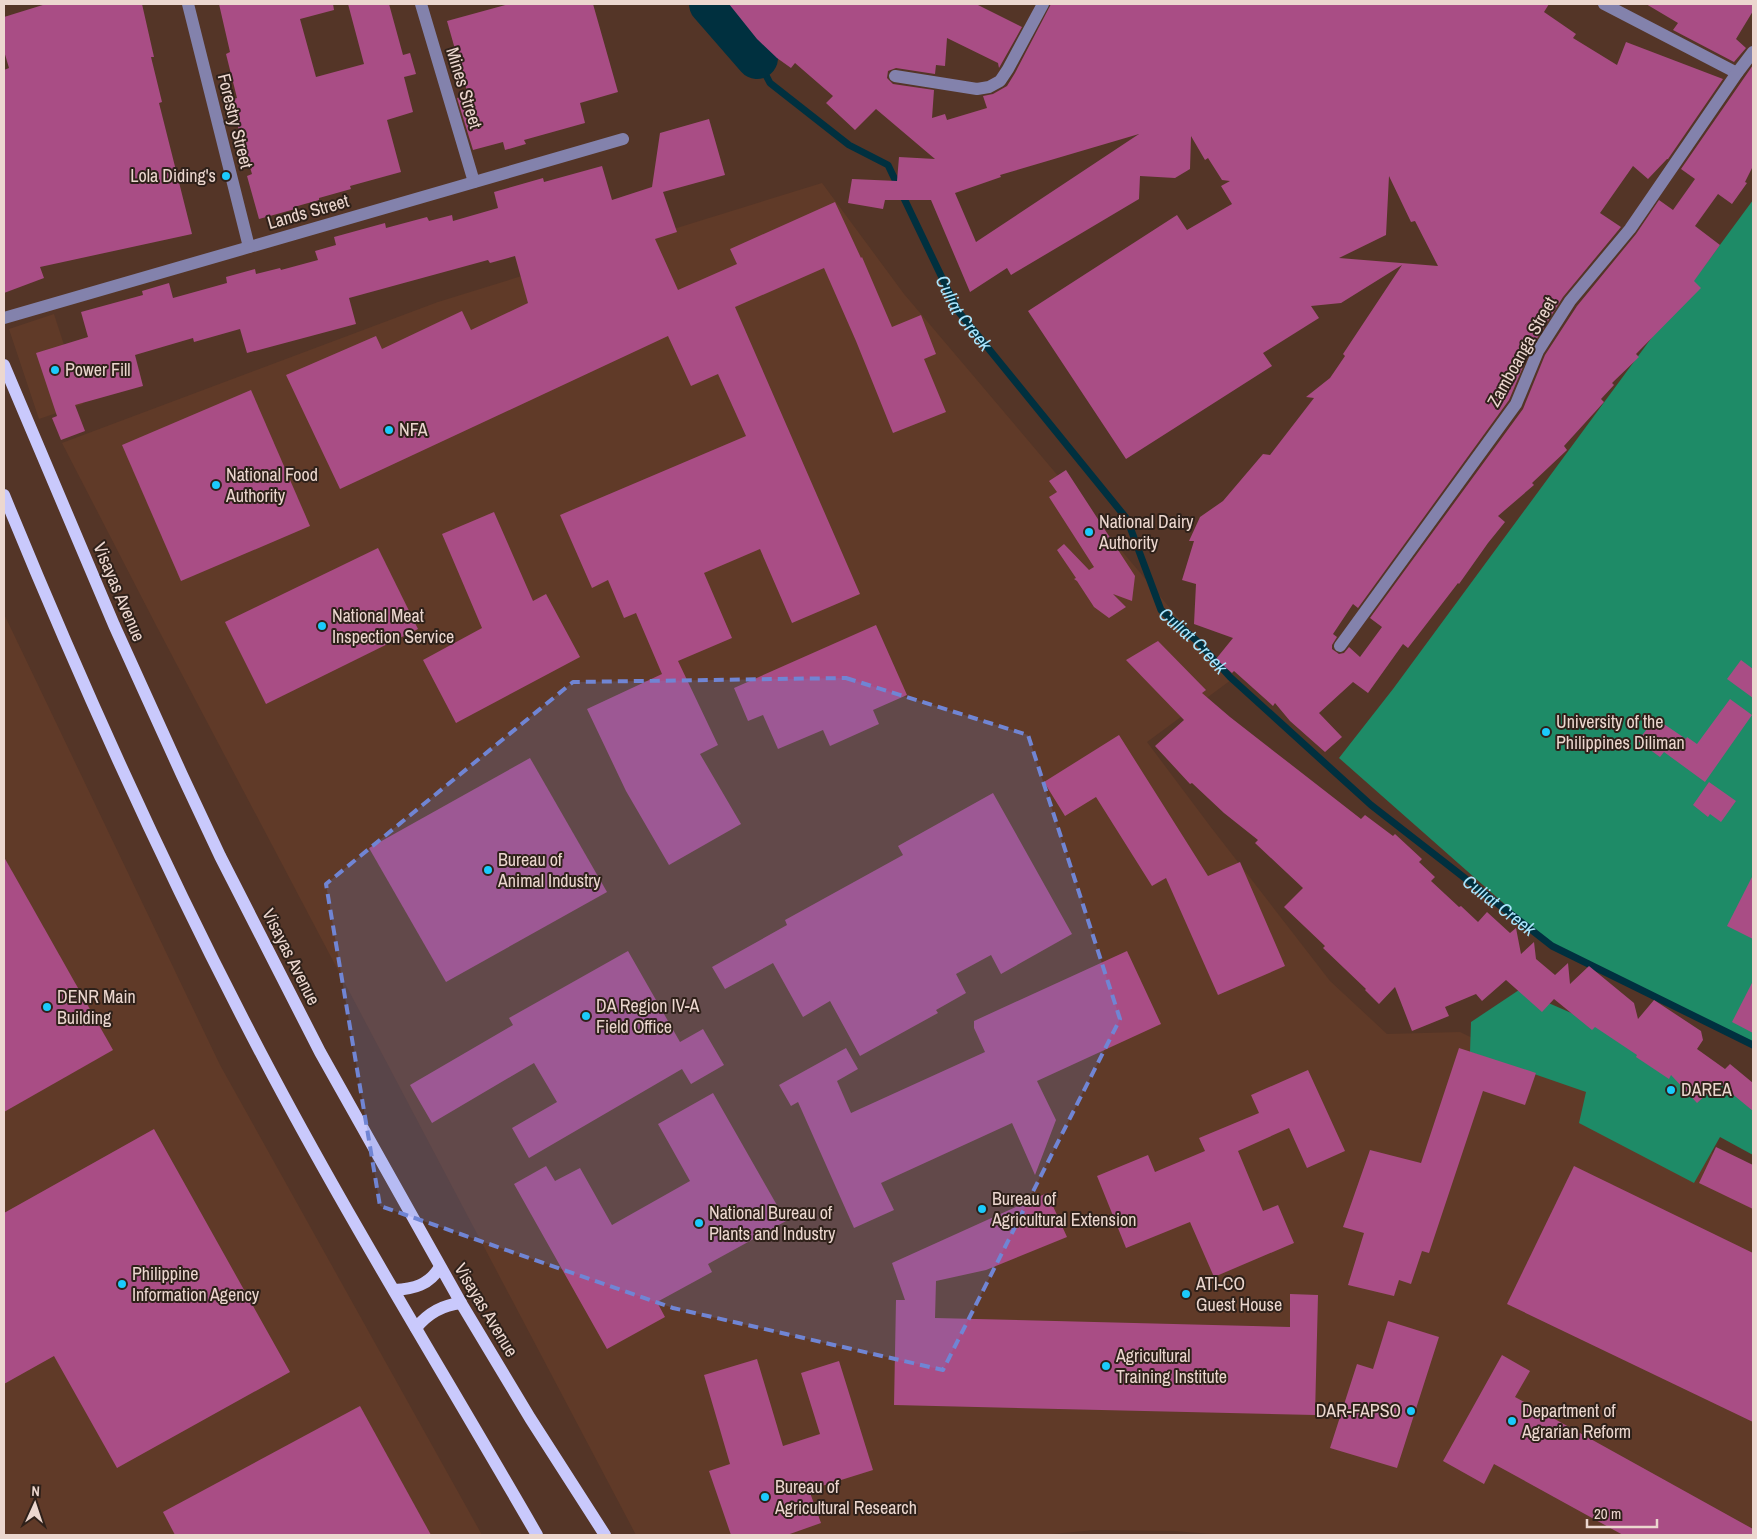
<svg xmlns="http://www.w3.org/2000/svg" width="1757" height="1539" font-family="'Archivo Narrow',sans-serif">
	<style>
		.built { fill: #603a28 }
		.forest { fill: #1e8b67 }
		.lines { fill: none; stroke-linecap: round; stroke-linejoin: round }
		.stream { stroke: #00303f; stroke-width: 7 }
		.river { stroke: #00303f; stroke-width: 42 }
		.building { fill: #a94d85; fill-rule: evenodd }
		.minor { stroke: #8382ac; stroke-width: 12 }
		.major { stroke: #c9c9fc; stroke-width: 12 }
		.marked { fill: #7085d4; fill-opacity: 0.2; stroke: #7085d4; stroke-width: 4; stroke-dasharray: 10 6; stroke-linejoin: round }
		.poi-dot { fill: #1bcafc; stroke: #2f211a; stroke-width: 2 }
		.labels { text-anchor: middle; stroke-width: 4; stroke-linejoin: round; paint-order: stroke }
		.street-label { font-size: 18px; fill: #ecd7cf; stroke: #2f211a }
		.poi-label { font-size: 18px; fill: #ecd7cf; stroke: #2f211a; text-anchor: start }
		.water-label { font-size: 19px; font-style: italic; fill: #abe5fd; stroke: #2f211a }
	</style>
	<rect width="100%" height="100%" fill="#543527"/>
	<g class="built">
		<path d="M822,183L904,294L1231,680L1147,742L1210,826L1330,981L1387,1034L1460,1032L1753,1172V1535H1223L1174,1531L1095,1530L1042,1535H636L157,627L62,443L438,302Z"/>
		<path d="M54,314L83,404L39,419L9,329Z"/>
		<path d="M4,614L220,1065L482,1535H4Z"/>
	</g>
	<g class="forest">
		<path d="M1753,200V1045L1552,946L1339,758L1393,689Z"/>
		<path d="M1519,990L1749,1091L1753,1094V1155L1720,1137L1694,1183L1579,1123L1586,1092L1470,1052L1471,1022Z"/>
	</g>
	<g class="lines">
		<path class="stream" id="s1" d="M757,58L770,83L849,145L888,165L958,311L1127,519L1161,610L1197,641L1230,677L1371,805L1552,946L1753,1045"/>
		<path class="river" d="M710,4L757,58"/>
	</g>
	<g class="building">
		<path d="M46,4H142L154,57H151L162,102L159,103L192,234L40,267L44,278L4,293V70L9,68L4,51V17Z"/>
		<path d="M219,4H333L334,10L300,19L316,77L364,64L348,4H389L403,55L410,53L416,74L404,77L413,112L387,120L401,172L350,186L351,189L319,198V200L294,207L295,209L259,219L247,176L252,174L230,100L237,98L226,54L230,52Z"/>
		<path d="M509,4H593L618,92L580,103L585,123L524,140L526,144L505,150L503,142L473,150L457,98L468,95L447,21Z"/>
		<path d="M729,4H976L1022,27L999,68L998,63L947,38L945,66L936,65L935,74L896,68L888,71L887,78L893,84L934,90L932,118L945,114L947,120L987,108L983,96L993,94L1007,86L1015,73L1051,4H1549L1544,12L1576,34L1573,38L1617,65L1626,42L1723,79L1668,159H1667L1648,179L1633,166L1600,213L1621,227L1563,297L1531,348L1509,400L1358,608L1353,604L1333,634L1337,637L1332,645V649L1339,654L1344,653L1349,647L1360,657L1382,627L1370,618L1523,409L1545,355L1577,306L1636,234L1659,200L1673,210L1695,179L1681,169L1753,65V166L1745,182L1747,183L1732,204L1718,194L1695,226L1720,245L1694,281L1701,288L1636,354L1639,357L1612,383L1614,385L1601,399L1604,402L1564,446L1567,450L1532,483L1534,485L1498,516L1505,522L1488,543L1459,584L1458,583L1408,648L1403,644L1368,693L1353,682L1319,713L1342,737L1325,752L1290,721L1275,703L1273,706L1234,671L1232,673L1216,659L1233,638L1194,624L1196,584L1182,580L1194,541H1189L1200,517L1223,501L1263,454L1270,455L1314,398L1306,397L1330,378L1345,356L1343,354L1402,265L1341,303L1311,306L1319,318L1263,353L1272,366L1126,459L1028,311L1177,215L1187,230L1232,204L1221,186L1230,181L1222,180L1208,158L1205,160L1191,136L1190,169L1175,178L1140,176L1139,199L1011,275L1007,268L970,292L931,200H885L883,209L848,203L852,179L897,181L899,157L935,159L876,109L855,130L826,103L833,96L795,63L791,68L777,58L757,39ZM1139,134L976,242L955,193L1001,177L1000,175ZM1389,176L1411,222L1415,221L1438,266L1339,258L1386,235Z"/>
		<path d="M1646,4H1753V11L1736,39L1746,48L1734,62L1673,30L1678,23Z"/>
		<path d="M709,119L725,175L663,192L677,232L655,239L678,290L737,264L730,249L835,202L861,258L862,257L892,327L921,315L936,354L924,359L946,412L893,433L856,341L824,268L735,307L860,594L792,623L760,549L704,573L732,638L678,661L718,745L700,754L741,824L669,865L626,791L587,709L662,674L636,613L624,618L608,580L592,588L560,515L746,436L718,374L691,386L668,336L340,489L286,375L376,336L382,349L462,311L471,330L528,303L515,256L490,263L488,260L349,298L356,324L247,353L240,329L194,342L193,338L135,355L143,386L75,405L85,431L61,440L52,418L57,416L36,353L88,337L81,312L143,295L142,291L169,283L173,298L227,283L226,277L255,269L256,274L280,268L281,270L318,260L315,251L336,245L334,237L385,223L386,228L427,217L429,221L452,215L453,221L498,208L494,192L543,178L544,182L602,166L612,200L652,187L660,133Z"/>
		<path d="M251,390L310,526L181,581L122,445Z"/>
		<path d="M1066,470L1135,576L1132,601L1113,594L1126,607L1109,618L1094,607L1077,581L1074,579L1076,578L1057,550L1064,544L1089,570L1094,567L1049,497L1057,492L1049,481Z"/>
		<path d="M494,512L533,601L546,594L580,657L456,723L423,660L482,628L442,534Z"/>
		<path d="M378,548L418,629L266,704L225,622Z"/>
		<path d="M876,625L907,695L873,710L879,724L830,746L823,730L778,749L763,715L748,721L734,688Z"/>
		<path d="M1158,641L1206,690L1202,693L1230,717L1361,819L1365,815L1393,836L1395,834L1422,859L1419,862L1435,877L1431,881L1459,907L1461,906L1478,922L1487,912L1510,933L1516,928L1521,954L1534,942L1536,959L1555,975L1568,963L1570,984L1589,966L1634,1003L1638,1019L1654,1000L1701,1031L1703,1040L1697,1049L1725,1069L1730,1064L1753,1083V1111L1719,1083L1697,1103L1671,1075L1669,1079L1636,1057L1637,1055L1595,1027L1592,1030L1554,999L1542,1012L1506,980L1482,1001L1476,994L1445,1007L1449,1016L1412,1031L1395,987L1379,1004L1365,990L1366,989L1323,948L1325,946L1284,907L1303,888L1255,843L1258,840L1224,813L1192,783L1190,784L1155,746L1184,720L1126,660Z"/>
		<path d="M1741,660L1753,669V698L1727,679Z"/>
		<path d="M1730,699L1752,715L1705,782L1664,752L1660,757L1638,741L1655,718L1686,739L1687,737L1697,744Z"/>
		<path d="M1119,735L1208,876L1240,862L1285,966L1218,995L1166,878L1152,886L1096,797L1065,816L1044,782Z"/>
		<path d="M530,758L607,892L446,982L369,848Z"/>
		<path d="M1709,782L1736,801L1721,822L1710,814L1708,817L1693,805Z"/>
		<path d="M993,793L1072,934L1001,974L991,955L956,974L966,993L936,1010L938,1013L860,1056L830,1001L803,1017L773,963L725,989L712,967L787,925L785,920L903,855L898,846Z"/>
		<path d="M4,857L113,1050L4,1112Z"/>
		<path d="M1753,875V939L1727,926Z"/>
		<path d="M628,951L680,1042L703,1029L724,1065L691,1084L682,1069L529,1158L512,1128L557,1102L534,1063L432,1123L410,1085L513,1025L509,1018Z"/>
		<path d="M1127,951L1161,1024L1037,1081L1056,1120L1035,1175L1012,1123L881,1183L894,1210L854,1228L798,1102L791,1106L779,1085L846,1048L858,1069L837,1081L851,1113L985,1052L974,1028V1021Z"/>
		<path d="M1753,981V1033L1732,1022Z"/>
		<path d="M1459,1048L1536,1073L1525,1105L1483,1091L1429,1253L1422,1251L1411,1284L1399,1280L1394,1296L1348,1285L1364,1233L1343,1227L1370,1150L1421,1163Z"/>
		<path d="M1308,1070L1345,1151L1307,1168L1289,1128L1238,1151L1263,1211L1278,1205L1294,1243L1214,1277L1190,1222L1126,1248L1097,1176L1148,1155L1155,1172L1205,1151L1199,1138L1259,1113L1251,1095Z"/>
		<path d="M713,1093L786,1221L708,1264L712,1272L657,1302L665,1317L607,1349L514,1184L546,1166L555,1181L580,1168L612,1225L690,1181L658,1124Z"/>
		<path d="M154,1129L290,1372L117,1468L54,1356L4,1384V1213Z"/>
		<path d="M1716,1147L1753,1165V1209L1699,1183Z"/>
		<path d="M1574,1166L1753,1253V1422L1507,1304Z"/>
		<path d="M1047,1193L1067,1237L986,1270L936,1281L935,1318L1290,1327V1294L1318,1295L1315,1415L894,1405L896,1300H905L892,1263Z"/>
		<path d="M1388,1321L1439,1337L1397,1468L1330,1448L1357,1364L1373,1369Z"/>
		<path d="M1502,1355L1530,1371L1515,1397L1753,1529V1535H1623L1494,1464L1484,1484L1443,1461Z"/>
		<path d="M757,1359L783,1446L820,1434L801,1373L839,1361L873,1470L809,1490L821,1523L787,1535H731L709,1471L730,1464L704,1375Z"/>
		<path d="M360,1406L431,1535H175L163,1512Z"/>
	</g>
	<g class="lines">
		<g class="minor">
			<path d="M188,4L249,247"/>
			<path d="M421,4L474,182"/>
			<path d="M1604,4L1737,73"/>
			<path d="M895,76L977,89L989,87L1000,81L1008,69L1043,4"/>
			<path d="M4,318L623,139"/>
			<path d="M1340,646L1516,404L1538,351L1570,301L1630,229L1737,73L1753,52"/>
		</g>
		<g class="major">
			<path d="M4,365L114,625L182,775L220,856L320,1052L461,1303L530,1418L605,1535"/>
			<path d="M4,495C85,693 173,888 273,1076C356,1232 449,1382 537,1535"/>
			<path d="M394,1290C414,1289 429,1285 440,1267"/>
			<path d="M416,1328C428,1313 442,1305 461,1303"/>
		</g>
	</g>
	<path class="marked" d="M846,678L1028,735L1120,1019L943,1370L673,1308L380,1206L326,884L573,682Z"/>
	<g class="poi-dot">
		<circle cx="226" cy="176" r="5"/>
		<circle cx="55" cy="370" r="5"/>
		<circle cx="389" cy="430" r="5"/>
		<circle cx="216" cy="485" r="5"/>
		<circle cx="1089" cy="532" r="5"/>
		<circle cx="322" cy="626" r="5"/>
		<circle cx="1546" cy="732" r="5"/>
		<circle cx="488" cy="870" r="5"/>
		<circle cx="47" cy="1007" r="5"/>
		<circle cx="586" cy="1016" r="5"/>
		<circle cx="1671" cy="1090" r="5"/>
		<circle cx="982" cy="1209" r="5"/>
		<circle cx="699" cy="1223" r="5"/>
		<circle cx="122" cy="1284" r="5"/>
		<circle cx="1186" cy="1294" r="5"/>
		<circle cx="1106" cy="1366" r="5"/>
		<circle cx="1411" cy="1411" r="5"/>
		<circle cx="1512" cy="1421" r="5"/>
		<circle cx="765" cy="1497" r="5"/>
	</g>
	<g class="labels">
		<g class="street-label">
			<text transform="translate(464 88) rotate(73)" y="6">Mines Street</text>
			<text transform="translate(235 121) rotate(76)" y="6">Forestry Street</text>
			<text transform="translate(308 212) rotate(-16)" y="6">Lands Street</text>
			<text transform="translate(1522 352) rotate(-61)" y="6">Zamboanga Street</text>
			<text transform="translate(119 592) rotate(67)" y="6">Visayas Avenue</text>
			<text transform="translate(291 957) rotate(63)" y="6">Visayas Avenue</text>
			<text transform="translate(486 1310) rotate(59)" y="6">Visayas Avenue</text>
		</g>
		<g class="poi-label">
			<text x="216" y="182" text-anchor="end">Lola Diding's</text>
			<text x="65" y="376">Power Fill</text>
			<text x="399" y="436">NFA</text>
			<text x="226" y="481">National Food<tspan x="226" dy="21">Authority</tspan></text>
			<text x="1099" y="528">National Dairy<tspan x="1099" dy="21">Authority</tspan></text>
			<text x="332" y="622">National Meat<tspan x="332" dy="21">Inspection Service</tspan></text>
			<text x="1556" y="728">University of the<tspan x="1556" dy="21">Philippines Diliman</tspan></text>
			<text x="498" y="866">Bureau of<tspan x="498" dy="21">Animal Industry</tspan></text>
			<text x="57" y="1003">DENR Main<tspan x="57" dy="21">Building</tspan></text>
			<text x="596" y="1012">DA Region IV-A<tspan x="596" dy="21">Field Office</tspan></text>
			<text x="1681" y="1096">DAREA</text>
			<text x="992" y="1205">Bureau of<tspan x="992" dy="21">Agricultural Extension</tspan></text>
			<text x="709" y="1219">National Bureau of<tspan x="709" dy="21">Plants and Industry</tspan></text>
			<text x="132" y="1280">Philippine<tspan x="132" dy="21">Information Agency</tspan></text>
			<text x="1196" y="1290">ATI-CO<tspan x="1196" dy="21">Guest House</tspan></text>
			<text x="1116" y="1362">Agricultural<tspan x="1116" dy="21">Training Institute</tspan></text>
			<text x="1401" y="1417" text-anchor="end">DAR-FAPSO</text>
			<text x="1522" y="1417">Department of<tspan x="1522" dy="21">Agrarian Reform</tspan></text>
			<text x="775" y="1493">Bureau of<tspan x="775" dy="21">Agricultural Research</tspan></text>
		</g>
		<g class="water-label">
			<text dy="7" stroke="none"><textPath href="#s1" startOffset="339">Culiat Creek</textPath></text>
			<text dy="7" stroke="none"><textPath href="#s1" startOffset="744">Culiat Creek</textPath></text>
			<text dy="7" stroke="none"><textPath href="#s1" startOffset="1149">Culiat Creek</textPath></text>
		</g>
	</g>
	<rect width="1757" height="1539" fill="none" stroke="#ecd7cf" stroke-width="10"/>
	<g transform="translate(35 1504) rotate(3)" stroke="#2f211a" stroke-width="4" paint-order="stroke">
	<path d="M0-4L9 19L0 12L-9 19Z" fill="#ecd7cf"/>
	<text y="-8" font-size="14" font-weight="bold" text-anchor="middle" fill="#ecd7cf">N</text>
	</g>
	<path d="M1587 1519v8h70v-8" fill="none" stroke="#ecd7cf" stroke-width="2.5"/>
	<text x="1594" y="1519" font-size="15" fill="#ecd7cf" stroke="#2f211a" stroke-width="4" paint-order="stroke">20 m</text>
</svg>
